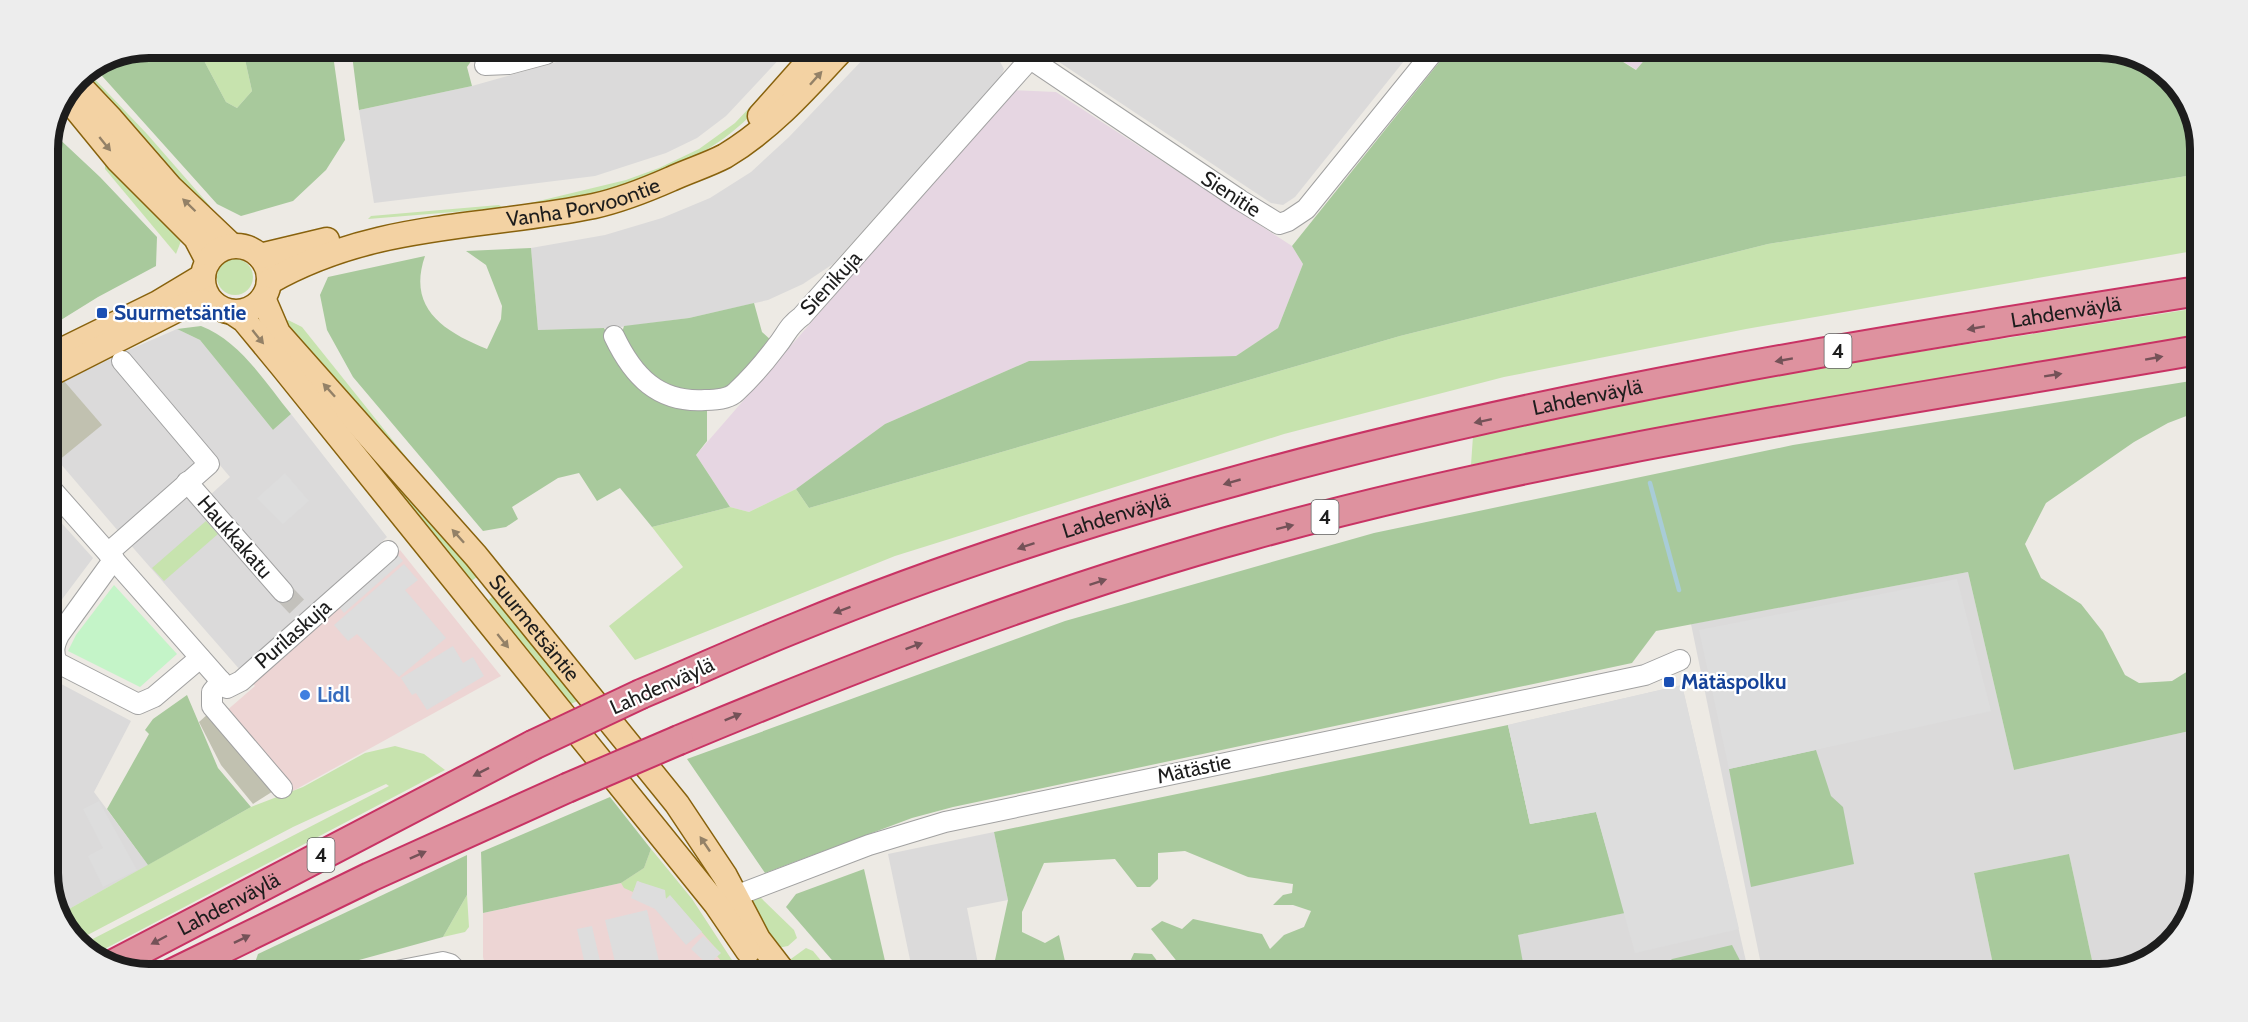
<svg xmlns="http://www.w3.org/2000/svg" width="2248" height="1022" font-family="Cabin,sans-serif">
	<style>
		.residential { fill: #dbdada }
		.commercial { fill: #edd5d4 }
		.industrial { fill: #e6d6e2 }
		.construction { fill: #c1c1b0 }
		.grass { fill: #c7e3ae }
		.forest { fill: #a8c99c }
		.park { fill: #c4f4c8 }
		.parking { fill: #ddd }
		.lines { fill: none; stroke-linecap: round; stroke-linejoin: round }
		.stream { stroke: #a8ccd7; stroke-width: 4.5 }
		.minor-tunnel { stroke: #c3c1bc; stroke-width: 20; stroke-dasharray: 20 10; stroke-linecap: butt }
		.minor-casing { stroke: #a1a1a1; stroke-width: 22 }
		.major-casing { stroke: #88620d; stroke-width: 27 }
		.highway-casing { stroke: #c83364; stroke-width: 32 }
		.minor { stroke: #fff; stroke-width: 20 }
		.major { stroke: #f3d2a3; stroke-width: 24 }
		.highway { stroke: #de929f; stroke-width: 28 }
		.highway-bridge-casing { stroke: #c83364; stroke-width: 32; stroke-linecap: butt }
		.highway-bridge { stroke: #de929f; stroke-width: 28 }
		.oneway { fill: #938167 }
		.oneway2 { fill: #745258 }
		.transit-dot { fill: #1a4fb4; stroke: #fff; stroke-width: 2 }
		.shop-dot { fill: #3f7fe0; stroke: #fff; stroke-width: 2 }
		.labels { text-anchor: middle; stroke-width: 4.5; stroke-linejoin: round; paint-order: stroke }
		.shield { fill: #fff; stroke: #616161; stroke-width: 1.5 }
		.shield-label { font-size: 20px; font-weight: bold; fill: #1d1d1d }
		.street-label { font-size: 21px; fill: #1d1d1d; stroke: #fff }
		.transit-label { font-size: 21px; font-weight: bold; fill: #164399; stroke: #fff; text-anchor: start }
		.shop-label { font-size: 21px; font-weight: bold; fill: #366cbe; stroke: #fff; text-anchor: start }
		.rim { fill: none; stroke: #1d1d1d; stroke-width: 8 }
	</style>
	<rect width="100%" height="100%" fill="#edeae4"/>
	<g class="residential">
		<path d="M1412,51L1295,197L1283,205L1271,203L1044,52Z"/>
		<path d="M987,52L998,58L1004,69L1001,77L833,264L803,284L768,300L689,318L613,328L538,330L531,248L605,235L662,218L710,198L751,172L789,137L869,53Z"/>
		<path d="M785,53L726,116L697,138L666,153L595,176L374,203L359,110L472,86L585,54Z"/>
		<path d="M177,329L200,340L273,430L291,414L387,537L241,671L128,542L184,492L209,496L230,477L124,352Z"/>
		<path d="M110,359L199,463L119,532L48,449V389Z"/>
		<path d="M48,508L93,558L48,618Z"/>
		<path d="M1968,572L2014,770L2194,730L2192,912L2155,957L2095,974L2069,854L1974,873L1995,974H1763L1691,624Z"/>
		<path d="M48,677L131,721L94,792L148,865L60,914L48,880Z"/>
		<path d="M1682,685L1749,974H1525L1517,935L1624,913L1508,725Z"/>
		<path d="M994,832L1008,900L967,908L980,974H913L888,854Z"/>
	</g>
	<g class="commercial">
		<path d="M400,550L501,676L293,791L225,712L255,686L251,681Z"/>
		<path d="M651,849L692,899L741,974H487L483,957V913L621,883L644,868Z"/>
	</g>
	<g class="industrial">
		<path d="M1604,50H1653L1637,70Z"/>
		<path d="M1013,90L1056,92L1292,246L1303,264L1278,328L1236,356L1029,361L885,424L796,489L749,512L730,507L696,455Z"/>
	</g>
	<g class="construction">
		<path d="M64,381L102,425L58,461L48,449V389Z"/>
		<path d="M218,705L286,783L253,804L221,765L199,722Z"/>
	</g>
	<g class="grass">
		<path d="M801,53C786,72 772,93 755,111C694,175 603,195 518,206L626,180L659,168L699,149L735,123Z"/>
		<path d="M201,55H244L252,91L237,108L226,102Z"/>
		<path d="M87,71L147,134L210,206L211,213L78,77Z"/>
		<path d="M110,161L184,233L176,254L105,169V164Z"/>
		<path d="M2199,174V250L1746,329L1504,377L1284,434L895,556L635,660L609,626L683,567L652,527L730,507L749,512L796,489L809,508L1400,336L1768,244Z"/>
		<path d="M499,205L503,208L368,219L371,216Z"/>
		<circle cx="235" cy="277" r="18"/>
		<path d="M2198,308V338C1954,376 1712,415 1471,465L1473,436L1627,401L1816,368Z"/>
		<path d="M288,320L302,327L475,543L281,324Z"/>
		<path d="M269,331L478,576L465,586Z"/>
		<path d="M206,521L218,534L164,581L152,568Z"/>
		<path d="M492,597H494L584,698L564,707L482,606Z"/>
		<path d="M395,746L424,754L445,770L95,954L83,944L389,786L386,784L293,827L78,940L65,929L60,914L251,807L303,787L365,753Z"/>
		<path d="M651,849L692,899L741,974H728V969L717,956L720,953L670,896L666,899L638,881L633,892L624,888L621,883L644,868Z"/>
		<path d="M467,895L469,927L465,932L443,937Z"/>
		<path d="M759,896L794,930L797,938L788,946L772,949L752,901Z"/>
		<path d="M806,948L813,951L832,974L795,973L784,964Z"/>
	</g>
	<g class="forest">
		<path d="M2099,48L2138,56L2183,93L2200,143L2199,174L1768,244L1400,336L809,508L796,489L885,424L1029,361L1236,356L1278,328L1303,264L1292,246L1449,50H1604L1636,70L1653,50Z"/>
		<path d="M476,54L467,67L472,86L359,110L352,55Z"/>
		<path d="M201,55L226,102L237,108L252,91L244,55H333L345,140L326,170L293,201L241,216L217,204L94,67L111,56Z"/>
		<path d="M53,133L100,177L157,237L156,266L98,297L48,328V143Z"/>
		<path d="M531,248L538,330L604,328L624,367L707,406V441L696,455L730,507L652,527L620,488L597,501L579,473L558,478L512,507L518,519L506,527L483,531L353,377L327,330L320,295L328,277L425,256C407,308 443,331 487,349L501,319L502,306L486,265L466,251Z"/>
		<path d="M754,303L762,332L772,341L738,381L715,393L687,397L651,382L620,339L624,326L689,318Z"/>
		<path d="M201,326C240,341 265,382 291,414L273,430L200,340L177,329Z"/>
		<path d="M2197,380V412L2168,423L2134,442L2046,503L2025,544L2041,578L2081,604L2103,632L2125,675L2139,683L2172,681L2188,671L2195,664L2194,730L2014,770L1968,572L1656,631L1632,663L953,807L912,818L765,873L687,759L1065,621L1374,533L1793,445Z"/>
		<path d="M187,695L218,768L251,807L148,865L107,809L149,734L145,730L153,719Z"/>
		<path d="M1508,725L1530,824L1596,812L1625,913L1518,935L1525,974H1187L1151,929L1162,921L1182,929L1193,919L1262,934L1270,949L1284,935L1304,927L1311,911L1293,905H1273L1283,895L1292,893L1293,884L1248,877L1185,851L1158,853V879L1150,887H1137L1115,859L1044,863L1022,912V932L1045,943L1059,935L1067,970L1128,966L1134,953L1152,954L1167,974H992L1008,900L994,832Z"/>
		<path d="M1816,750L1831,796L1843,807L1854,864L1751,887L1729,769Z"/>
		<path d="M610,797L651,849L644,868L621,883L483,913L481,852Z"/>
		<path d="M2069,854L2095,974H1995L1974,873Z"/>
		<path d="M467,855V895L443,937L308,974H251L258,954Z"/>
		<path d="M864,869L888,974H844L786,907L796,894Z"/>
		<path d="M1732,945L1747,974H1656L1672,959Z"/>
	</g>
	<path class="park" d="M114,585L177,654L140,687L68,651L76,635Z"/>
	<g class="parking">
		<path d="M285,473L309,501L283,524L257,498Z"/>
		<path d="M392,548L403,561L344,613L333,600Z"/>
		<path d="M404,564L418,580L405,590L446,638L399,677L357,634L348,641L334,625Z"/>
		<path d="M1957,579L1991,711L1729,769L1699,630Z"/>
		<path d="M453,646L463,663L473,657L484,676L427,710L416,693L412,695L401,678Z"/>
		<path d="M1682,685L1739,929L1635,953L1596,812L1530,824L1508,725Z"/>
		<path d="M99,801L137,870L103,887L88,856L103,848L83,809Z"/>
		<path d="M637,881L665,890L666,899L670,895L702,932L686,945L655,909L631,898Z"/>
		<path d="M647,910L662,974H611L608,964L615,962L605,920Z"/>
		<path d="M592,926L594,935L603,974H587L577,929Z"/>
		<path d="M703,936L721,953L708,965L691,949Z"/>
	</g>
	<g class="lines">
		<path class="stream" d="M1650,483L1679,590"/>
		<path class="minor-tunnel" d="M283,592L302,612"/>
		<g class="minor-casing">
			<g id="minor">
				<path d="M1020,52L1240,200L1279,224L1288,221L1306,209L1434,51"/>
				<path d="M485,65L509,64L546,54"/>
				<path d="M614,336C633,376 658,403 705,400C715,400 729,399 736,392C750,379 764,363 776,347C787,334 787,327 802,316L1030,59"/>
				<path d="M187,482L283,592"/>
				<path d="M48,485L227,688L241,681L388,551"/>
				<path d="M108,553L209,464L122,361"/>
				<path d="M114,559L59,635C54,645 52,653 58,663L138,704L154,697L200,658"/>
				<path d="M221,681L212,692V706L282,788"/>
				<path d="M722,901L869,845L945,822L1645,675L1680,660"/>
				<path d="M381,974L443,962L450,964L460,974"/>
			</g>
		</g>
		<g class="major-casing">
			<g id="major">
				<path d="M76,82L111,119L171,188L231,245"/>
				<path d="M68,99L118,160L196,238L208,261"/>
				<path d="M760,116L816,53"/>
				<circle cx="236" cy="279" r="33"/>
				<path d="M260,256L327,240"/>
				<path id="s1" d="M269,282C374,222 481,229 594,206C621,200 646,190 671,179C688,171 708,165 725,156C770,129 804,91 839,53"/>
				<path id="s2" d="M263,298L278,333L476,556L677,804L725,876L758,939L785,974"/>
				<path d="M232,312L244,320L282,366L716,904L748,951"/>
				<path d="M48,357L158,303L203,276"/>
				<path d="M48,375L186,305L202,302L214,304"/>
			</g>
		</g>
		<g class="highway-casing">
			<g id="highway">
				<path id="s3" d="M641,694C694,672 745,648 798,627C939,569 1089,521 1236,481C1551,393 1876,342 2198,291"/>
				<path d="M679,740C866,662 1056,589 1252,535C1562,449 1881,405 2198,350"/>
				<path id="s4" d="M110,966L533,745"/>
				<path d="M171,974L370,877L567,788"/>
			</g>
		</g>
		<use href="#minor" class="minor"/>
		<use href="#major" class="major"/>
		<use href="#highway" class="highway"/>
		<g class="highway-bridge-casing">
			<g id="highway-bridge">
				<path d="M533,745L641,694"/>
				<path d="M567,788L679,740"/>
			</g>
		</g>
		<use href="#highway-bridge" class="highway-bridge"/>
	</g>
	<defs><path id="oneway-solid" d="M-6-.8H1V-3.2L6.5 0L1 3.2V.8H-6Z" transform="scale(1.5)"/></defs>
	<g class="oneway">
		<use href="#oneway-solid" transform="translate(816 78) rotate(-48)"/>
		<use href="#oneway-solid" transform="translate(105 144) rotate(51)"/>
		<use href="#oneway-solid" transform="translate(189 205) rotate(-136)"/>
		<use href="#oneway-solid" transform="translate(258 337) rotate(51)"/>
		<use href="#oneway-solid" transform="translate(329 390) rotate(-132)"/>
		<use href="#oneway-solid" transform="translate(458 536) rotate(-132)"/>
		<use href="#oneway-solid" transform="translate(503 641) rotate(51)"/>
		<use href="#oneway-solid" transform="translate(705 844) rotate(-124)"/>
	</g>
	<g class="oneway2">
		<use href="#oneway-solid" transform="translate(1976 328) rotate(170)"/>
		<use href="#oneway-solid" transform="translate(2154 358) rotate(-10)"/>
		<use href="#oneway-solid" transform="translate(1784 360) rotate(170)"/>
		<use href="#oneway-solid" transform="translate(2053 375) rotate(-9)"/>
		<use href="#oneway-solid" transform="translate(1483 421) rotate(168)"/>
		<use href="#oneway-solid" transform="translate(1232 482) rotate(164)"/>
		<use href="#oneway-solid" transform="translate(1285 527) rotate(-14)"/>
		<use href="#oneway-solid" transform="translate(1026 546) rotate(161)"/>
		<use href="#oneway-solid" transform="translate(1098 582) rotate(-18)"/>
		<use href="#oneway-solid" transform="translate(842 610) rotate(160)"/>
		<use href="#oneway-solid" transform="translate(914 646) rotate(-20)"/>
		<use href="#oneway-solid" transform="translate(733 717) rotate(-22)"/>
		<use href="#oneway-solid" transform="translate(481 772) rotate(153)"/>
		<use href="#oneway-solid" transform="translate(418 855) rotate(-24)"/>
		<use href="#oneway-solid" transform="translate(242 939) rotate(-26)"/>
		<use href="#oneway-solid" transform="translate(159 940) rotate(152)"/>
	</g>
	<g class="transit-dot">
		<rect x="96" y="307" width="12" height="12" rx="3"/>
		<rect x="1663" y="676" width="12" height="12" rx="3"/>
	</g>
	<circle class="shop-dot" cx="305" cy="695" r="6"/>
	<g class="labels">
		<g class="shield">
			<rect x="1824.5" y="334" width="27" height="34" rx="4.5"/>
			<rect x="1311.5" y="500" width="27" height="34" rx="4.5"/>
			<rect x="307.5" y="838" width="27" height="34" rx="4.5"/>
		</g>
		<g class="shield-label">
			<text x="1838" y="358">4</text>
			<text x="1325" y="524">4</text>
			<text x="321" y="862">4</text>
		</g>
		<g class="street-label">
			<text transform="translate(1231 194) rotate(33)" y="7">Sienitie</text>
			<text dy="7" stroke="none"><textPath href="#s1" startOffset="326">Vanha Porvoontie</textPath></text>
			<text transform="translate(831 283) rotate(-47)" y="7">Sienikuja</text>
			<text dy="7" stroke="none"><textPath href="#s3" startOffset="1480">Lahdenväylä</textPath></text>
			<text dy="7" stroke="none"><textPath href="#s3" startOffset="994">Lahdenväylä</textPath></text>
			<text dy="7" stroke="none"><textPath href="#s3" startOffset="508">Lahdenväylä</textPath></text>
			<text transform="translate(235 537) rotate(49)" y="7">Haukkakatu</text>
			<text dy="7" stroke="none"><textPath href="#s2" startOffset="429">Suurmetsäntie</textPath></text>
			<text transform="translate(293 634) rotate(-41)" y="7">Purilaskuja</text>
			<text transform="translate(662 686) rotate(-24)" y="7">Lahdenväylä</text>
			<text transform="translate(1194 769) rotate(-12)" y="7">Mätästie</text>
			<text dy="7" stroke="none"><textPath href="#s4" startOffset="134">Lahdenväylä</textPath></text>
		</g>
		<g class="transit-label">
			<text x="114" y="320">Suurmetsäntie</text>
			<text x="1681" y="689">Mätäspolku</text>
		</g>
		<g class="shop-label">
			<text x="317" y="702">Lidl</text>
		</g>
	</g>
	<path d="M0 0H2248V1022H0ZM149 58H2099A91 91 0 0 1 2190 149V873A91 91 0 0 1 2099 964H149A91 91 0 0 1 58 873V149A91 91 0 0 1 149 58Z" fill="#ededed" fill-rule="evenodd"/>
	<path class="rim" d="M149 58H2099A91 91 0 0 1 2190 149V873A91 91 0 0 1 2099 964H149A91 91 0 0 1 58 873V149A91 91 0 0 1 149 58Z"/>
</svg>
